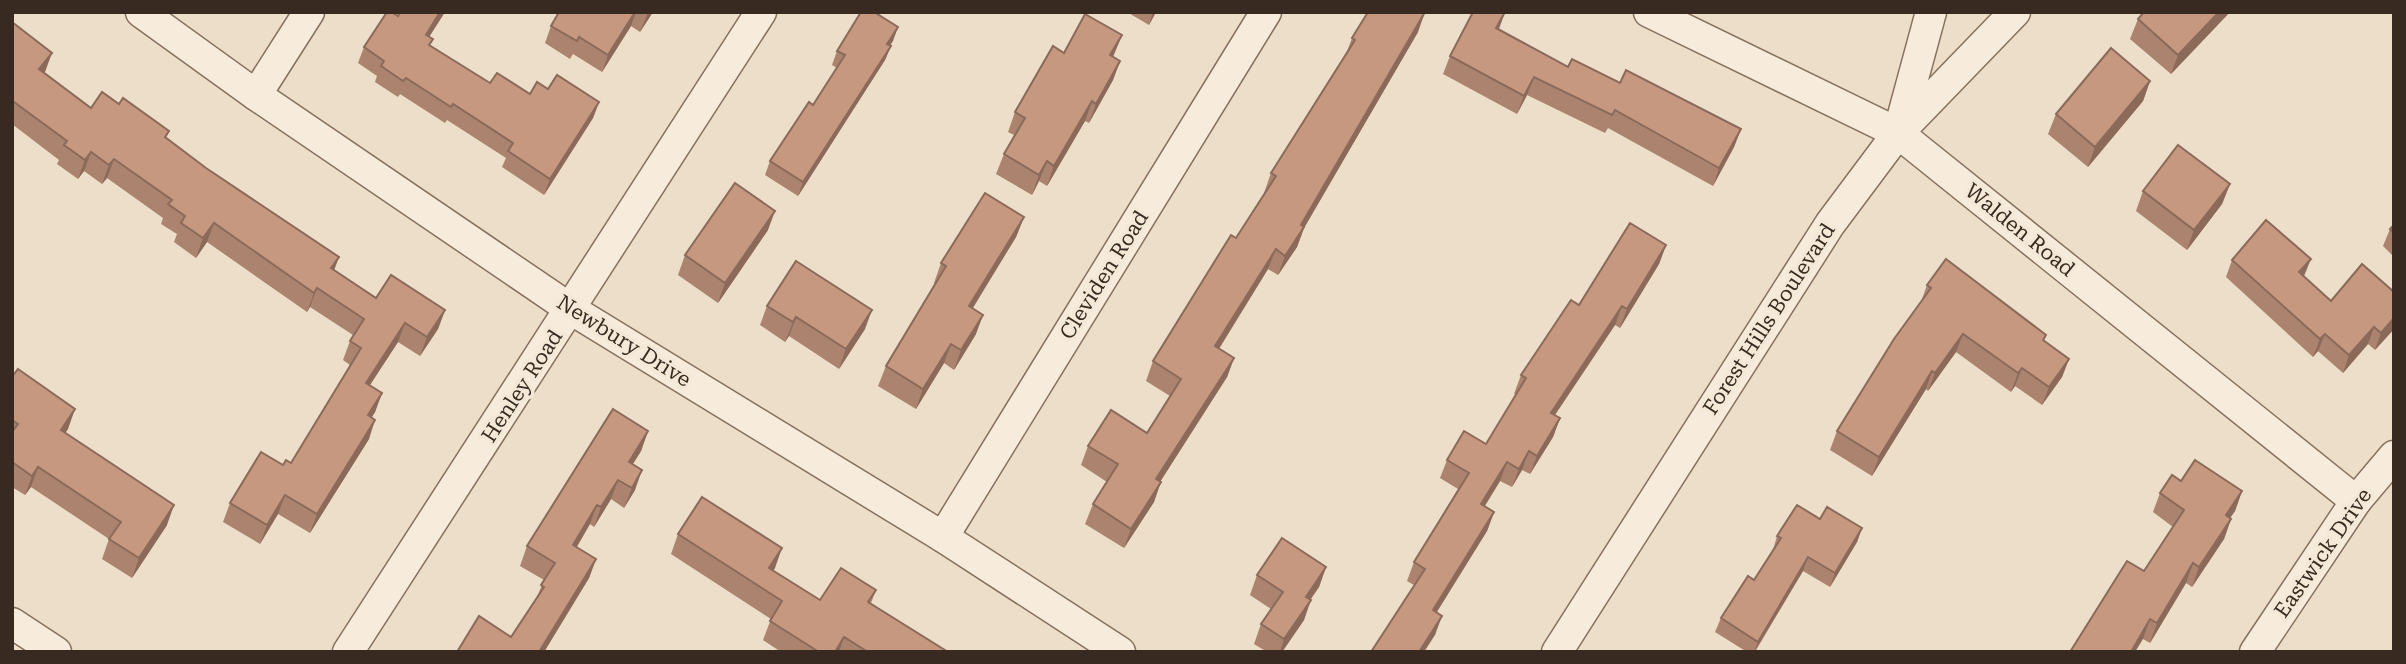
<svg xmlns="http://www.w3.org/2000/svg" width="2406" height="664" font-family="'Roboto Serif',serif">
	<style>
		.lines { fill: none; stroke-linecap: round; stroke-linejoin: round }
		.minor-casing { stroke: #86705e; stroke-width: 33 }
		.minor { stroke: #f7ecdb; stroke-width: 30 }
		.wall { fill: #ab836e }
		.shaded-wall { fill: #8b6a5a }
		.building { fill: #c79880; stroke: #8b6a5a; stroke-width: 2 }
		.labels { text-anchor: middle; stroke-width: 7; stroke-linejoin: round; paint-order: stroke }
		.street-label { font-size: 21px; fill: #382a21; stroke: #f4e9d7 }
	</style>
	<rect width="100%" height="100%" fill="#ecdec8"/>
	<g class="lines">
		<g class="minor-casing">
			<g id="minor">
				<path d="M141,12L256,95L572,310L943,537L1120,652"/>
				<path d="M1649,12L1898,133L2356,501"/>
				<path d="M256,95L309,12"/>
				<path d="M1899,130L1931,12"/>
				<path d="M943,537L1266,12"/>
				<path d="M12,623L56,652"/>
				<path d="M348,652L761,12"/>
				<path d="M1557,652L1830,224L1898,133L2015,12"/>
				<path d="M2255,652L2356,501L2394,456"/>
			</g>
		</g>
		<use href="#minor" class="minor"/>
	</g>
	<g class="wall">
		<path d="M400,12H445L429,37L433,39L430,45L490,83L530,94L548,89L599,102L593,118L544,195L502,167L506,158L447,120L445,123L400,94L398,97L375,82L377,76L358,63L364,47L398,16Z"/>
		<path d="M559,12H653L640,32L631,26L602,72L573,54L570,59L545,43L551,26Z"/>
		<path d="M1127,12H1156L1149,25Z"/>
		<path d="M2144,12H2230L2171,74L2130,39L2138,19Z"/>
		<path d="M12,22L44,73L91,108L119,104L169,131L166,138L334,270L376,298L445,310L438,329L420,356L398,342L369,386L382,393L375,412L372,417L369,439L310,533L278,514L260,544L223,522L230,503L283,465L291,463L350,365L343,360L350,341L353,335L310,307L307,312L207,242L196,258L174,242L177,234L161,224L163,218L107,178L102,184L84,171L78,179L57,164L59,160L12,124Z"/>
		<path d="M898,27L890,46H891L885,60L798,196L765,175L770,161L813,105L837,68L832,65L837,51Z"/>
		<path d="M1499,29L1568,67L1620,83L1741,129L1734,147L1713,186L1608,128L1605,133L1527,95L1517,114L1443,74L1450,56Z"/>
		<path d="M1418,32L1304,228L1297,247L1278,275L1268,269L1219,349L1234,358L1227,377L1160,482L1154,502L1124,548L1085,524L1093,504L1107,482L1081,465L1088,446L1147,433L1170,396L1146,381L1153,361L1236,238L1265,194L1264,193L1271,173L1346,54L1352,38Z"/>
		<path d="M1122,35L1113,57L1120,61L1113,80L1089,123L1085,121L1047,186L1039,181L1032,195L996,174L1004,154L1014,135L1008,132L1015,112L1064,53Z"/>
		<path d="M2150,81L2143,101L2088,167L2048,134L2056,114Z"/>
		<path d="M2230,184L2222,204L2187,250L2136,211L2143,191Z"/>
		<path d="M1024,217L1016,237L972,308L976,334L954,370L944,363L916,409L878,386L886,366L936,284L934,283L941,263Z"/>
		<path d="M2394,225V257L2383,246L2390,229Z"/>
		<path d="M768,230L718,303L678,275L685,255Z"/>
		<path d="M1666,245L1659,264L1620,328L1615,325L1555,415L1560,418L1553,437L1530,474L1522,470L1512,487L1500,481L1485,506L1494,512L1487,531L1437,612L1435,635L1414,585L1407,581L1414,562L1458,489L1440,478L1447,460L1486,444L1516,394H1514L1521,375L1579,305Z"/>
		<path d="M2232,260L2304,277L2331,301L2394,292V329L2375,350L2368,344L2343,373L2318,351L2313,357L2226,277Z"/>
		<path d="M1927,285L2046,335L2044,341L2069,359L2062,377L2042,405L2015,386L2011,392L1956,352L1928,391L1926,389L1872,476L1830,450L1837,431L1921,302Z"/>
		<path d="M767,306L865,329L839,369L789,336L785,342L760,325Z"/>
		<path d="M12,377L68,429L65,433L167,525L132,578L102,559L109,539L31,487L25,495L12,487Z"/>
		<path d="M648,431L641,451L633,464L635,490L624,508L611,499L594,527L590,524L577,547L596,559L589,578L544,652H457L511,637L537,597L544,580L520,566L527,546Z"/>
		<path d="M2181,481L2242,491L2235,511L2230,518L2231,519L2224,539L2192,587L2186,583L2150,643L2143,639L2144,571L2173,527L2153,512L2160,493Z"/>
		<path d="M1820,519L1862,528L1857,542L1830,587L1803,571L1755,652H1747L1715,632L1721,618L1754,580L1773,550L1777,536Z"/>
		<path d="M678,534L775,568L773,570L820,600L876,590L871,603L948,652H781L763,640L771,619L671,554Z"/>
		<path d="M1326,567L1319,587L1310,600L1304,620L1282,652H1267L1254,644L1261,624L1271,609L1250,595L1257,575Z"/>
	</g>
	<g class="shaded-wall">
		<path d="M440,12H445L420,51L426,35Z"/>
		<path d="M635,12H636L631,26L602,72L608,55Z"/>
		<path d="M648,12H653L640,32L647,15Z"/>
		<path d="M1153,12H1156L1149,25Z"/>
		<path d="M1425,12L1418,32L1304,228L1297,247L1278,275L1285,256L1301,225Z"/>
		<path d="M1505,12L1499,29L1489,46L1496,28Z"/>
		<path d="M2219,12H2230L2171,74L2178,55Z"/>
		<path d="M898,27L893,41L882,58L887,44Z"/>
		<path d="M1122,35L1114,54L1103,75L1110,55Z"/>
		<path d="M891,46L885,60L798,196L803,182Z"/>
		<path d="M52,53L45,72L32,88L39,69Z"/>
		<path d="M1120,61L1113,80L1089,123L1096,104Z"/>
		<path d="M1534,77L1527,95L1517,114L1524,96Z"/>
		<path d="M2150,81L2143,101L2088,167L2095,147Z"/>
		<path d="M1092,101L1085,121L1047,186L1054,166Z"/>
		<path d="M599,102L593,118L544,195L550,179Z"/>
		<path d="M1741,129L1734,147L1713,186L1719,168Z"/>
		<path d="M91,152L84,171L78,179L85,160Z"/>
		<path d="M114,159L107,178L102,184L109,165Z"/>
		<path d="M1047,161L1039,181L1032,195L1039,175Z"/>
		<path d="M2230,184L2222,204L2187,250L2194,230Z"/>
		<path d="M775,211L768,230L718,303L725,283Z"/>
		<path d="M1024,217L1016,237L962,326L969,306Z"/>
		<path d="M214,223L207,242L196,258L203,238Z"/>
		<path d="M1666,245L1659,264L1620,328L1627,309Z"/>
		<path d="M1276,249L1268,269L1208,366L1215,346Z"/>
		<path d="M339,257L332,276L331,268Z"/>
		<path d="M2311,259L2304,276L2292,290L2299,272Z"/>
		<path d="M317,288L310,307L307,312L314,293Z"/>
		<path d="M1622,306L1615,325L1544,431L1551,413Z"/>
		<path d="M445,310L438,329L420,356L427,337Z"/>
		<path d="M872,310L865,329L839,369L846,349Z"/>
		<path d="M983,315L976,334L954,370L961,350Z"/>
		<path d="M796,317L789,336L785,342L793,322Z"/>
		<path d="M2394,318V329L2375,350L2381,333Z"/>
		<path d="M405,323L398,342L359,402L366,383Z"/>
		<path d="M2374,327L2368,344L2343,373L2349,355Z"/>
		<path d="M1963,334L1956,352L1928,391L1935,373Z"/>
		<path d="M2325,334L2318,351L2313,357L2320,339Z"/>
		<path d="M951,344L944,363L916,409L923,389Z"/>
		<path d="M1234,358L1227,377L1149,499L1156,479Z"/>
		<path d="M2069,359L2062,377L2042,405L2049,387Z"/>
		<path d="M2022,368L2015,386L2011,392L2018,373Z"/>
		<path d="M1932,371L1926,389L1872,476L1879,457Z"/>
		<path d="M382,393L375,412L361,434L368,415Z"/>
		<path d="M75,409L68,429L54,449L61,430Z"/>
		<path d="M1560,418L1553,437L1530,474L1537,456Z"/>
		<path d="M375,420L369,439L310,533L317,514Z"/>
		<path d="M648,431L641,451L622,481L629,462Z"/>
		<path d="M1529,451L1522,470L1512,487L1519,469Z"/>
		<path d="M1507,462L1500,481L1474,523L1481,504Z"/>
		<path d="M38,467L31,487L25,495L32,476Z"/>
		<path d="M642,470L635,490L624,508L632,488Z"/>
		<path d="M618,480L611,499L594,527L601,507Z"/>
		<path d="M1161,482L1154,502L1124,548L1131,529Z"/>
		<path d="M2242,491L2235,511L2218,535L2226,515Z"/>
		<path d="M285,495L278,514L260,544L267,525Z"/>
		<path d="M174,505L167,525L132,578L139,558Z"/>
		<path d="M597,505L590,524L566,564L573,545Z"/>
		<path d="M1494,512L1487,531L1426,629L1433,610Z"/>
		<path d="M2231,519L2224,539L2192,587L2199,567Z"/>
		<path d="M1862,528L1857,542L1830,587L1835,573Z"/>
		<path d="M782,548L775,568L762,588L769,568Z"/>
		<path d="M1808,557L1803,571L1754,652L1758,642Z"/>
		<path d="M596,559L589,578L544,652H539Z"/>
		<path d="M2193,563L2186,583L2150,643L2157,623Z"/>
		<path d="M1326,567L1319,587L1299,616L1306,597Z"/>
		<path d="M1311,600L1304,620L1282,652H1280L1284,639Z"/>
		<path d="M1442,616L1435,635L1424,652H1419Z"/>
		<path d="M2150,619L2143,639L2135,652H2131Z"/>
		<path d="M844,637L839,652H835Z"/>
	</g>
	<g class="building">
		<path d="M387,12H391L398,16L400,12H440L426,35L433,39L429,45L490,83L497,73L530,94L537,82L548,89L557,75L599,102L550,179L508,151L513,143L453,104L451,107L406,78L403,81L381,66L384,61L364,47Z"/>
		<path d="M559,12H635L608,55L579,37L577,41L551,26Z"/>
		<path d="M861,12H874L898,27L887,44L891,46L803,182L770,161L809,102L813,105L845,55L837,51Z"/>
		<path d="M1368,12H1425L1301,225L1304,227L1285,256L1276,249L1215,346L1234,358L1156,479L1161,482L1131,529L1093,504L1118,464L1088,446L1111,410L1147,433L1181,379L1153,361L1231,235L1236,238L1276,176L1271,173L1355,40L1352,38Z"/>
		<path d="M1473,12H1505L1496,28L1568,67L1572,59L1620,83L1626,70L1741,129L1719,168L1615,110L1612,115L1534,77L1524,96L1450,56Z"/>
		<path d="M2144,12H2219L2178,55L2138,19Z"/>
		<path d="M1085,14L1122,35L1110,55L1120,61L1096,104L1092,101L1054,166L1047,161L1039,175L1004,154L1025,118L1015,112L1053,46L1064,53Z"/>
		<path d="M12,22L52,53L39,69L91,108L102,92L119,104L123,98L169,131L165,137L206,168L339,257L331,268L376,298L391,275L445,310L427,337L405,323L366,383L382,393L368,415L375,420L317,514L285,495L267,525L230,503L261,452L283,465L286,460L291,463L361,348L350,341L364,319L317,288L314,293L214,223L203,238L181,223L185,216L168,204L172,200L114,159L109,165L91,152L85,160L64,145L67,141L14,102L12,104Z"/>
		<path d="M2111,48L2150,81L2095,147L2056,114Z"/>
		<path d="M2178,145L2230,184L2194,230L2143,191Z"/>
		<path d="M735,183L775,211L725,283L685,255Z"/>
		<path d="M985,193L1024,217L969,306L983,315L961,350L951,344L923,389L886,366L946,266L941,263Z"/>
		<path d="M2266,220L2311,259L2299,272L2331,301L2362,264L2394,292V318L2381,333L2374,327L2349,355L2325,334L2320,339L2232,260Z"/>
		<path d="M1630,223L1666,245L1627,309L1622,306L1551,413L1560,418L1537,456L1529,451L1519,469L1507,462L1481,504L1494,512L1433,610L1442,616L1419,652H1371L1425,569L1414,562L1469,473L1447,460L1464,431L1486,444L1526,378L1521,375L1571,300L1579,305Z"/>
		<path d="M2394,225V233L2390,229Z"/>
		<path d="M1946,259L2046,335L2043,340L2069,359L2049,387L2022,368L2018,373L1963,334L1935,373L1932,371L1879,457L1837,431L1894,339L1931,288L1927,285Z"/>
		<path d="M796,261L872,310L846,349L796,317L793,322L767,306Z"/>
		<path d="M18,369L75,409L61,430L174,505L139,558L109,539L121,522L38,467L32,476L12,462V432L18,424L12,420V377Z"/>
		<path d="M613,409L648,431L629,462L642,470L632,488L618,480L601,507L597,505L573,545L596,559L539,652H457L479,616L511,637L544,587L541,585L555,563L527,546Z"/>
		<path d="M2195,460L2242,491L2226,515L2231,519L2199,567L2193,563L2157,623L2150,619L2131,652H2070L2127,561L2144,571L2184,510L2160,493L2172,475L2181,481Z"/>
		<path d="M702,497L782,548L769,568L820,600L841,568L876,590L868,602L948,652H868L844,637L835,652H819L770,621L782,601L678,534Z"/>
		<path d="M1797,505L1820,519L1827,507L1862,528L1835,573L1808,557L1758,642L1721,618L1748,576L1754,580L1781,538L1777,536Z"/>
		<path d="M1282,538L1326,567L1306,597L1311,600L1284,639L1261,624L1283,592L1257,575Z"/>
	</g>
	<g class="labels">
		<g class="street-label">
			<text transform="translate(2020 230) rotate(39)" y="7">Walden Road</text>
			<text transform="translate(1104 275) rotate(-58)" y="7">Cleviden Road</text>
			<text transform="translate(1769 319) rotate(-57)" y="7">Forest Hills Boulevard</text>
			<text transform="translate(624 341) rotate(32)" y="7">Newbury Drive</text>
			<text transform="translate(522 386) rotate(-57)" y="7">Henley Road</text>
			<text transform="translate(2323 553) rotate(-55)" y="7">Eastwick Drive</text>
		</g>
	</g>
	<rect width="2406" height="664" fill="none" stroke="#382a21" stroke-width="28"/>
</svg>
